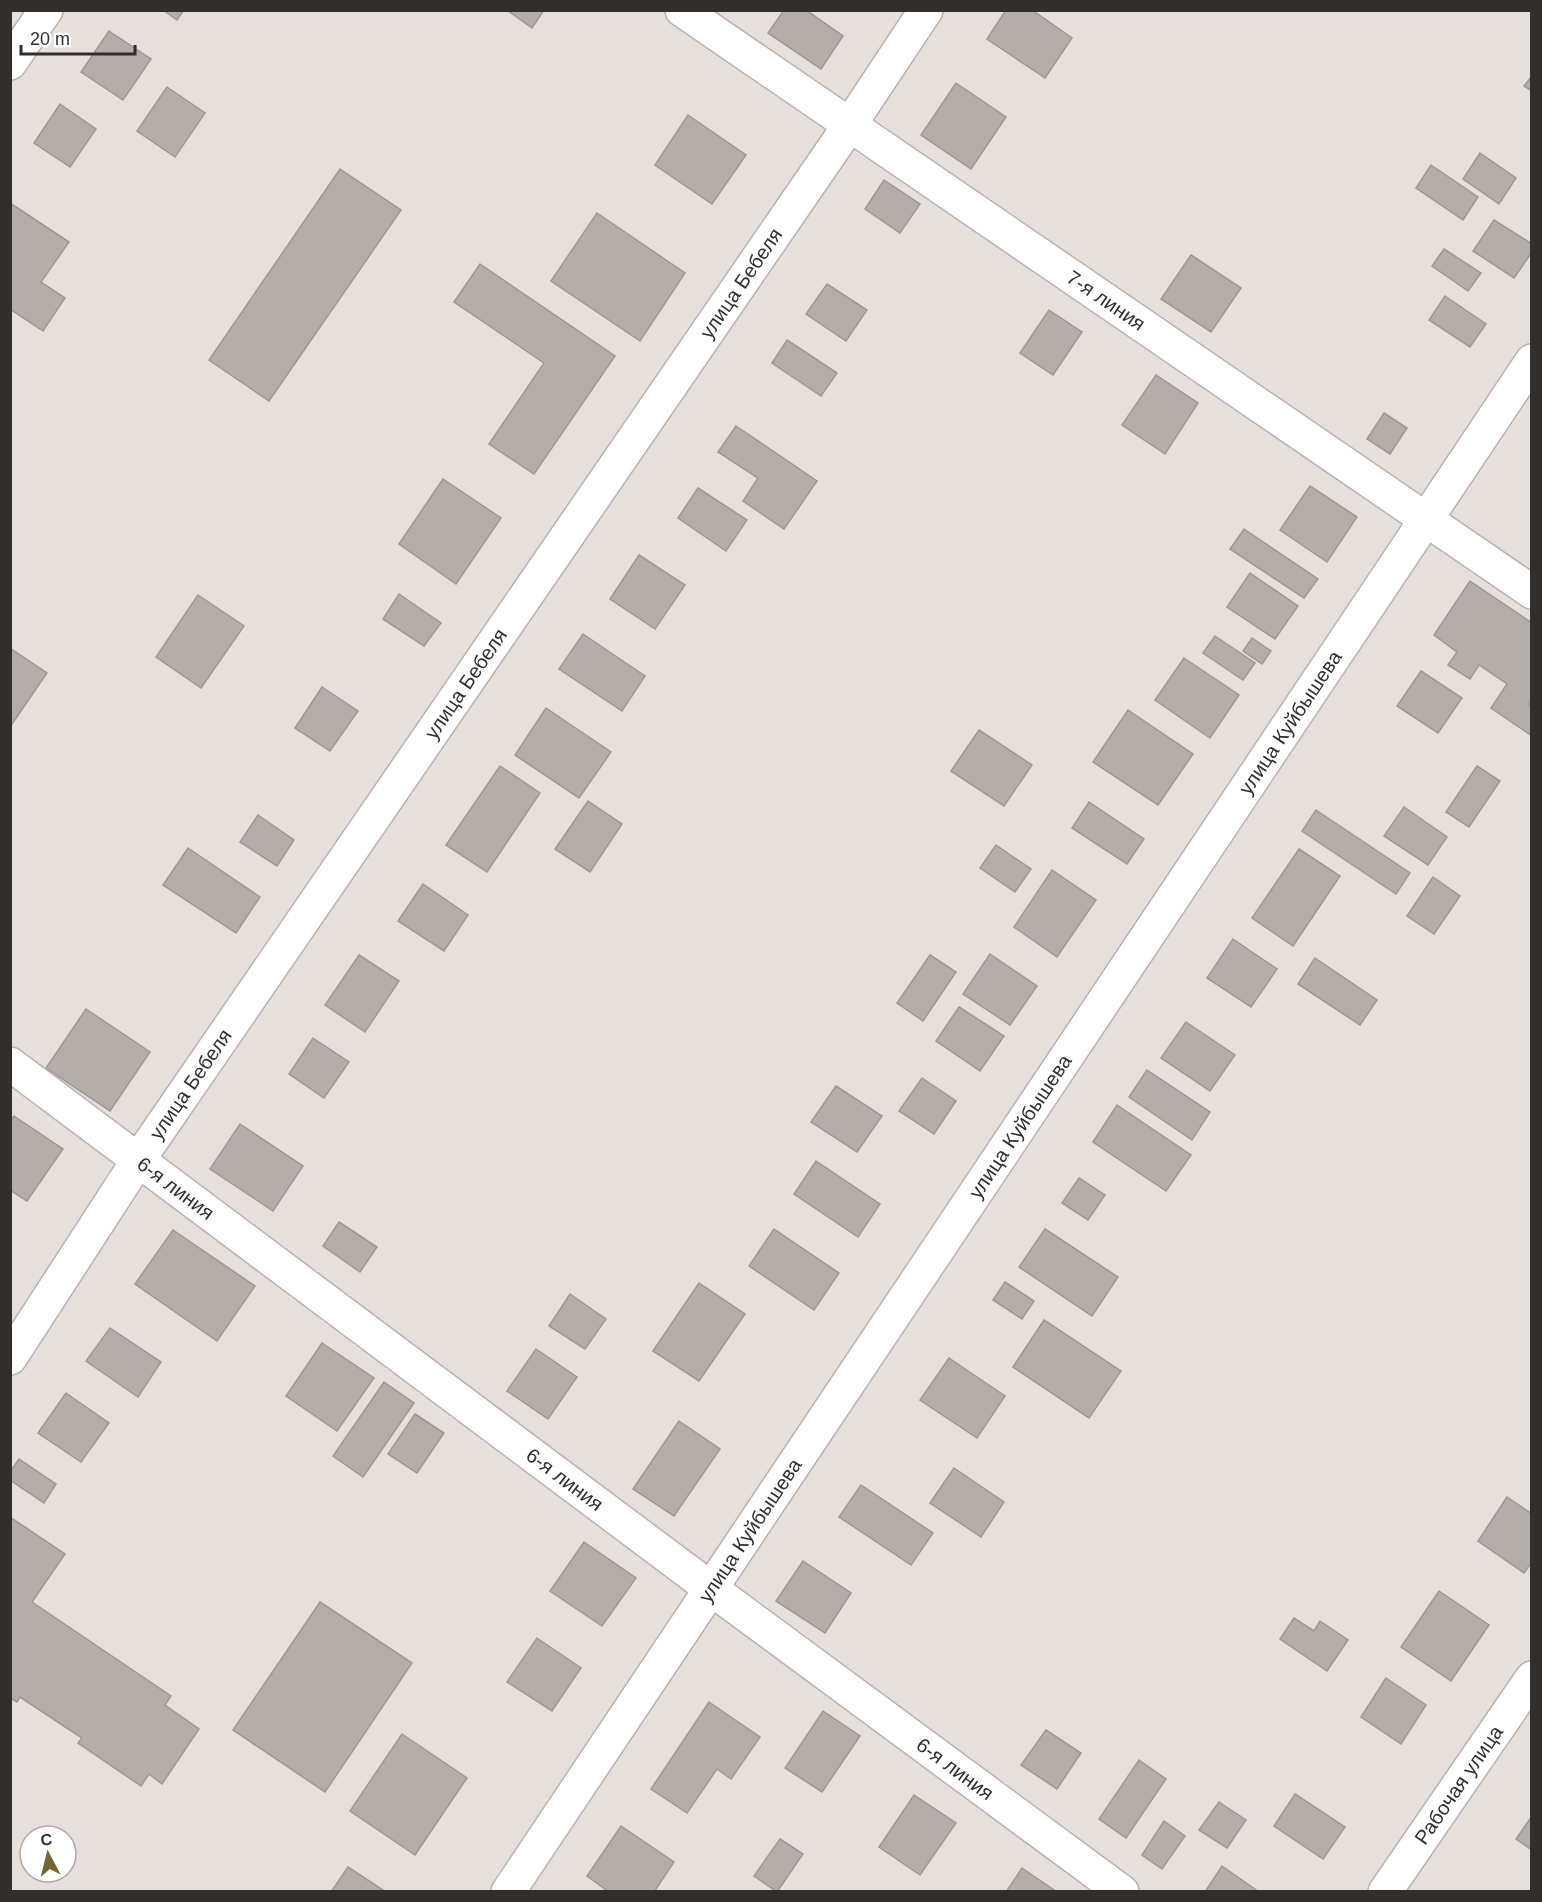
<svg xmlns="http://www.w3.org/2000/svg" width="1542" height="1902" font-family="Arial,sans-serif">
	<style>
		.building { fill: #b5adaa; stroke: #9e9793; stroke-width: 1.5 }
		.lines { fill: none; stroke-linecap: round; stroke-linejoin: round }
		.minor-casing { stroke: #bab2af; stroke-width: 36 }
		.tertiary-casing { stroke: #bab2af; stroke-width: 36 }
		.minor { stroke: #fff; stroke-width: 33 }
		.tertiary { stroke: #fff; stroke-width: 33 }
		.labels { text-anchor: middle; stroke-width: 5; stroke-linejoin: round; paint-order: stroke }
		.street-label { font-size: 20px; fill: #312e2c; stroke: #fff }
	</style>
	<rect width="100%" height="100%" fill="#e7dfdb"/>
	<g class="building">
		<path d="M163,10H184L177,20Z"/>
		<path d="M507,10H544L532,28Z"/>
		<path d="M784,10H806L843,36L821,69L768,33Z"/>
		<path d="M1006,10H1032L1072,38L1045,78L987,39Z"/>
		<path d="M109,31L151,59L123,100L81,72Z"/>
		<path d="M1532,76V91L1524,86Z"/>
		<path d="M956,83L1006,117L971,169L921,135Z"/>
		<path d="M167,87L205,113L175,157L137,131Z"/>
		<path d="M60,104L96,129L70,167L34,143Z"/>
		<path d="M688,115L746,155L712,204L655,165Z"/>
		<path d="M1480,153L1516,178L1499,204L1463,179Z"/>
		<path d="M1431,165L1478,197L1463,220L1416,188Z"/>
		<path d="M340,169L401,210L269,401L209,360Z"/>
		<path d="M884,180L920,204L900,233L865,209Z"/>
		<path d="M10,203L69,242L41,282L65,298L43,331L10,309Z"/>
		<path d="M597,213L685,273L640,341L551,281Z"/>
		<path d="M1494,220L1532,244V252L1514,278L1473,251Z"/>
		<path d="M1444,249L1481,273L1468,291L1432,266Z"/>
		<path d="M1191,255L1241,288L1211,332L1161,299Z"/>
		<path d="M480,264L615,356L534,474L489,444L544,363L454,302Z"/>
		<path d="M827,284L867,310L846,341L806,314Z"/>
		<path d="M1445,296L1486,324L1470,347L1429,320Z"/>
		<path d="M1049,310L1082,332L1053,375L1020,353Z"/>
		<path d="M787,340L837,373L821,396L772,363Z"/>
		<path d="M1156,375L1198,403L1165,454L1122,425Z"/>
		<path d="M1384,413L1407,428L1390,454L1367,439Z"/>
		<path d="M736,426L817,481L784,529L743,501L758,478L718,452Z"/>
		<path d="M443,479L501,518L456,584L399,544Z"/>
		<path d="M1310,486L1357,517L1327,562L1280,530Z"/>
		<path d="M698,488L747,520L726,551L678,518Z"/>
		<path d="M1244,529L1318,579L1304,598L1230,549Z"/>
		<path d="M639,555L685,585L655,629L610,599Z"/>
		<path d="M1250,573L1298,606L1275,639L1227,607Z"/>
		<path d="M1470,581L1532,623V699L1528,704L1532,707V736L1491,708L1507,684L1479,665L1470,679L1448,665L1457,652L1434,635Z"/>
		<path d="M399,594L441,623L424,646L383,619Z"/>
		<path d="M198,595L244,626L201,688L156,657Z"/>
		<path d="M583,634L645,676L622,711L559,669Z"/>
		<path d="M1215,636L1255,663L1243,680L1203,653Z"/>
		<path d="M1252,638L1271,651L1262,664L1243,651Z"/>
		<path d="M10,648L47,673L10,727Z"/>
		<path d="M1184,658L1239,695L1210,738L1155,700Z"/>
		<path d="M1421,671L1462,698L1438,733L1397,706Z"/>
		<path d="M322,687L358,711L330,751L295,728Z"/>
		<path d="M546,708L611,752L579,798L515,755Z"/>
		<path d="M1128,710L1193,754L1158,805L1093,762Z"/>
		<path d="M979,730L1032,765L1004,806L951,771Z"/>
		<path d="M500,766L540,793L487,872L446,845Z"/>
		<path d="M1477,766L1500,781L1469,827L1446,812Z"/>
		<path d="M588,801L622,824L590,872L555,849Z"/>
		<path d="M1089,802L1144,839L1127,864L1072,828Z"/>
		<path d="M1404,807L1447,837L1428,865L1384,836Z"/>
		<path d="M1316,810L1410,873L1396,894L1302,831Z"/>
		<path d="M258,815L294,840L277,866L240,842Z"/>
		<path d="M996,845L1031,869L1015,892L980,868Z"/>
		<path d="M188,848L260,897L236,933L163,885Z"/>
		<path d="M1299,849L1340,876L1293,946L1252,918Z"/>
		<path d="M1052,870L1096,900L1057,957L1014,927Z"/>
		<path d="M1433,877L1460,896L1434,934L1407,916Z"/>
		<path d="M423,884L468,915L444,951L398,921Z"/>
		<path d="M1233,939L1277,969L1251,1007L1207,978Z"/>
		<path d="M990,954L1037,986L1010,1025L963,994Z"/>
		<path d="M359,955L399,981L365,1032L325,1005Z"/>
		<path d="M930,955L956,972L923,1021L897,1003Z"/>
		<path d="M1315,958L1377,1000L1360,1025L1298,984Z"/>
		<path d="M959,1007L1004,1036L980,1071L936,1041Z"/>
		<path d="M86,1009L150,1052L110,1111L46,1068Z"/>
		<path d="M1186,1022L1235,1055L1210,1091L1161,1058Z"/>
		<path d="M313,1038L349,1062L324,1098L289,1074Z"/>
		<path d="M1147,1070L1210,1112L1192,1140L1129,1097Z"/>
		<path d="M922,1078L956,1101L934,1134L899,1111Z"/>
		<path d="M836,1086L882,1116L857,1152L811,1122Z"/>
		<path d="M1117,1105L1191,1155L1166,1191L1093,1142Z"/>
		<path d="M14,1116L63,1149L27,1201L10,1190V1122Z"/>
		<path d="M240,1124L303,1166L273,1211L210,1169Z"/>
		<path d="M816,1161L880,1204L858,1237L794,1194Z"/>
		<path d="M1079,1178L1105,1195L1088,1220L1062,1203Z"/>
		<path d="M339,1222L377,1247L360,1272L323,1246Z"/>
		<path d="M774,1229L839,1273L814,1310L749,1266Z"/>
		<path d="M1045,1229L1118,1277L1092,1316L1019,1267Z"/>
		<path d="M173,1230L255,1286L217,1341L135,1284Z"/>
		<path d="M1005,1282L1034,1301L1022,1319L993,1300Z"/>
		<path d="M699,1283L745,1314L699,1381L653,1351Z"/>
		<path d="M570,1294L606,1319L585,1349L549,1326Z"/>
		<path d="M1044,1320L1121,1371L1089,1418L1013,1367Z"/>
		<path d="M110,1328L161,1362L138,1397L86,1361Z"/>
		<path d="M322,1343L374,1378L337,1431L286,1396Z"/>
		<path d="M536,1349L577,1377L548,1419L507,1391Z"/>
		<path d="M949,1358L1005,1396L977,1438L920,1400Z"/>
		<path d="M384,1382L414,1403L363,1477L333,1456Z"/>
		<path d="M66,1393L109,1423L81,1462L38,1433Z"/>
		<path d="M415,1414L444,1433L417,1473L388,1454Z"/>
		<path d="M679,1421L720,1449L674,1516L633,1489Z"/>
		<path d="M19,1459L56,1484L44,1503L10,1480V1472Z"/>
		<path d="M954,1468L1004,1502L981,1537L930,1503Z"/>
		<path d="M861,1485L933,1533L911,1565L839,1517Z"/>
		<path d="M1507,1497L1532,1514V1562L1524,1573L1478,1541Z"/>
		<path d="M10,1517L65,1554L32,1602L171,1696L165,1705L199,1729L162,1784L149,1774L141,1786L78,1743L82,1738L20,1697L17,1702L10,1698Z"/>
		<path d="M584,1542L636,1578L602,1626L550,1591Z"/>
		<path d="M803,1561L851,1593L825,1633L776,1601Z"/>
		<path d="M1439,1591L1489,1625L1451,1681L1401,1647Z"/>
		<path d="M320,1602L412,1663L325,1792L233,1730Z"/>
		<path d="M1294,1618L1314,1631L1320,1621L1348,1640L1327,1671L1280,1639Z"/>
		<path d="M537,1638L581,1668L552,1711L507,1682Z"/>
		<path d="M1386,1678L1426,1705L1401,1744L1361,1717Z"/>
		<path d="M709,1702L760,1737L731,1779L717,1769L687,1813L651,1789Z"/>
		<path d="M823,1711L860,1736L822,1792L785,1768Z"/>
		<path d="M1046,1730L1081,1753L1057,1789L1021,1765Z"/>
		<path d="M402,1734L467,1778L415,1855L350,1811Z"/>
		<path d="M1139,1760L1166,1779L1126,1838L1099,1819Z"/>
		<path d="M1295,1794L1345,1827L1323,1859L1274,1826Z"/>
		<path d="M914,1795L956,1823L920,1875L879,1847Z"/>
		<path d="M1219,1802L1246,1820L1227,1848L1199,1830Z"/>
		<path d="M1532,1816V1850L1516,1839Z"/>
		<path d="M1164,1821L1185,1836L1162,1869L1142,1855Z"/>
		<path d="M621,1826L674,1862L654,1892H609L587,1876Z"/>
		<path d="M780,1839L803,1854L777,1892L754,1876Z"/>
		<path d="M1222,1866L1259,1892H1205Z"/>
		<path d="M348,1867L386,1892H331Z"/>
		<path d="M1022,1868L1057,1892H1006Z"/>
	</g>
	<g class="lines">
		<g class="minor-casing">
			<g id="minor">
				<path id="s1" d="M682,10L1532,592"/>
				<path d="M10,63L46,10"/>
				<path id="s2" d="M10,1064L710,1588L1122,1892"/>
				<path id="s3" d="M10,1358L139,1159L849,126L926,10"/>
				<path id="s4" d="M1385,1892L1532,1678"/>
			</g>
		</g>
		<g class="tertiary-casing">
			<g id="tertiary">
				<path id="s5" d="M508,1892L1532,361"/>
			</g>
		</g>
		<use href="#minor" class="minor"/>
		<use href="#tertiary" class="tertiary"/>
	</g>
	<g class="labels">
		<g class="street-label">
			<text dy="7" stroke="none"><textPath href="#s3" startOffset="1300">улица Бебеля</textPath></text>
			<text dy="7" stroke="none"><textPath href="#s1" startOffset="514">7-я линия</textPath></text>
			<text dy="7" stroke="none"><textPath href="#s3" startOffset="814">улица Бебеля</textPath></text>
			<text dy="7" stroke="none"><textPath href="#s5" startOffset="1407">улица Куйбышева</textPath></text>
			<text dy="7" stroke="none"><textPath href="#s3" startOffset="328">улица Бебеля</textPath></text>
			<text dy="7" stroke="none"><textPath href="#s5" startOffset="921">улица Куйбышева</textPath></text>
			<text dy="7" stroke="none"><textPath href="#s2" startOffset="207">6-я линия</textPath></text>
			<text dy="7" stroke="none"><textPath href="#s2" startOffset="693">6-я линия</textPath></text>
			<text dy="7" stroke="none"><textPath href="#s5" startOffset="435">улица Куйбышева</textPath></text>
			<text dy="7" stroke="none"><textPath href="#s2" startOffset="1179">6-я линия</textPath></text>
			<text dy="7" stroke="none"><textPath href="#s4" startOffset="130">Рабочая улица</textPath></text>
		</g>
	</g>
	<rect width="1542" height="1902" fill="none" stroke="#312e2c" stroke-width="24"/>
	<g transform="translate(48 1854) rotate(353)"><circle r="28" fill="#ffffff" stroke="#adabab" stroke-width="1.5"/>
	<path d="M0-4.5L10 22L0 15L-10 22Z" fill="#756734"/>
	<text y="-9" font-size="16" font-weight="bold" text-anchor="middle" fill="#312e2c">С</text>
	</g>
	<path d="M21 45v9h114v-9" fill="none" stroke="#312e2c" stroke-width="3"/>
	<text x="30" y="45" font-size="18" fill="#312e2c" stroke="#ffffff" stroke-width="4.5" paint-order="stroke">20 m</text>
</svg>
